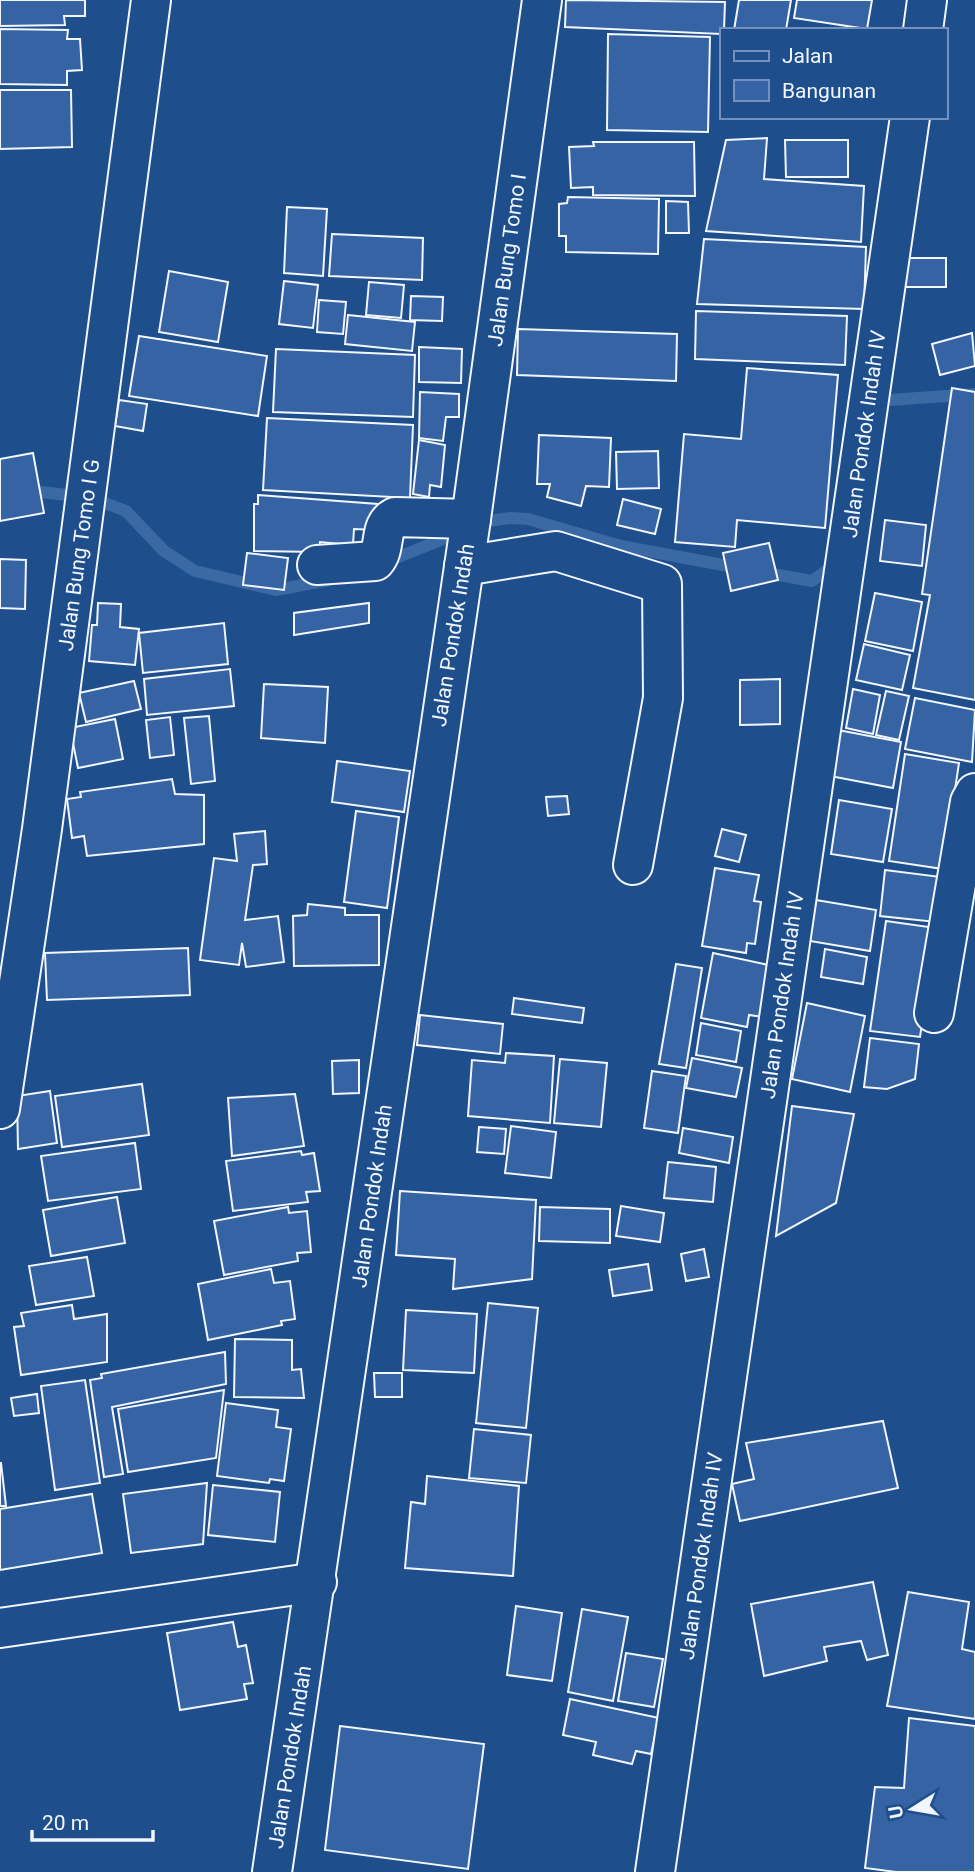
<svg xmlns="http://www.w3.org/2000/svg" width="975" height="1872" font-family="Roboto,sans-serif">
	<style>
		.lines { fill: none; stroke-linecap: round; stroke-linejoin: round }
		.stream { stroke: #3b69a3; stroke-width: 12 }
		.building { fill: #3563a3; stroke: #f2f6ff; stroke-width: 2 }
		.minor-casing { stroke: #f2f6ff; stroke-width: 42 }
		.minor { stroke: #1f4e8c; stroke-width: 38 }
		.labels { text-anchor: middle; stroke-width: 5; stroke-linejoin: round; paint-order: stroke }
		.street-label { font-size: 21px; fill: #f2f6ff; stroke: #1f4e8c }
	</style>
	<rect width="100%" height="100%" fill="#1f4e8c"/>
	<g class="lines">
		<g class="stream">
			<path d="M875,401L975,394"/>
			<path d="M0,466L33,491L92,498L126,511L164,551L195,571L276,590L329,580"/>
			<path d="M383,563L489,521L510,518L528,519L621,546L739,568"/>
			<path d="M761,572L812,581L837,563"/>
		</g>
	</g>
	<g class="building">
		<path d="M0,0H85V16H64L65,25L0,26Z"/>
		<path d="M566,0L725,2L724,30L721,34L565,27Z"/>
		<path d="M739,0H791L786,30H734Z"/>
		<path d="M797,0H872L867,29L794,18Z"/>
		<path d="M0,29L68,30L67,39H80L82,70L67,71V85L0,84Z"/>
		<path d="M608,34L710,37L708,132L607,130Z"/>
		<path d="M0,90H71L72,147L0,149Z"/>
		<path d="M767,138L764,179L864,186L861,242L706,231L726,140Z"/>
		<path d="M785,140H848V177H786Z"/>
		<path d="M593,142H694L695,196L593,195V187L571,188L569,147L594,146Z"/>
		<path d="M568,197L659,199L658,254L566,252V236H559V204L567,203Z"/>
		<path d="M666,201L688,202L689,233H666Z"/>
		<path d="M287,207L327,209L323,276L284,273Z"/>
		<path d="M332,234L423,238L422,280L329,276Z"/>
		<path d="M704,239L866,247L864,309L697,304Z"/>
		<rect x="905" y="258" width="41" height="29"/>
		<path d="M169,271L228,282L218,342L159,332Z"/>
		<path d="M284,281L318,285L313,328L279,324Z"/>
		<path d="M369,282L404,285L401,318L366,315Z"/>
		<path d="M411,296L443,297L442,321L410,320Z"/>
		<path d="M319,300L346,302L343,334L317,332Z"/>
		<path d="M696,311L847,316L845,365L695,359Z"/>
		<path d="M348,315L415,322L412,351L345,344Z"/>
		<path d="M518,329L677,334L676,381L517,375Z"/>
		<path d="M972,333L975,366L940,375L932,344Z"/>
		<path d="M139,336L267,356L258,416L129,396Z"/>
		<path d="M419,347L462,349L461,383L419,382Z"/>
		<path d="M276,349L415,355L413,417L273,412Z"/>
		<path d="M747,368L838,375L825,528L737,520L735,547L675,542L684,434L741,439Z"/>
		<path d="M952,388L975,392V700L913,688L930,595L922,594Z"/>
		<path d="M420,392L459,394V417H446L443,441L419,438Z"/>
		<path d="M119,400L147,404L143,431L115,426Z"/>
		<path d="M267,418L413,425L410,498L263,490Z"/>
		<path d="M539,435L611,438L609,487L586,486L581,506L547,497L550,484H537Z"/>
		<path d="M419,440L445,445L441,487L430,485L429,497L413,494Z"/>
		<path d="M658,451L659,488L617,489L616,452Z"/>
		<path d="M33,453L44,513L0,521V459Z"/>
		<path d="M258,495L378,504L376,530L354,529L353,545L320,542L319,552L254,551V504H258Z"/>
		<path d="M623,499L661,509L655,534L617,525Z"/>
		<path d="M885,520L926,525L922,566L880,561Z"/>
		<path d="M769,543L778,580L731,591L723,553Z"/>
		<path d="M247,553L288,558L284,590L243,585Z"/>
		<path d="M0,559L26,560L25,609L0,608Z"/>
		<path d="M875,593L922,602L913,651L865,641Z"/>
		<path d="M98,603L121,604L120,627L139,629L135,665L89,661L92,625H97Z"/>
		<path d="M369,603V623L294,635V613Z"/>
		<path d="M224,623L228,664L143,673L139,633Z"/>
		<path d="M864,644L910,655L902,690L856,680Z"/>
		<path d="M230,669L234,706L147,715L144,679Z"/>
		<path d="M780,679V724L740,725V680Z"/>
		<path d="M134,681L141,709L86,722L79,693Z"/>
		<path d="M264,684L328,687L325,743L261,738Z"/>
		<path d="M853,689L880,695L873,734L846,728Z"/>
		<path d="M886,691L909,696L899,740L876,735Z"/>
		<path d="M915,698L975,710L972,762L905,749Z"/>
		<path d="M209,716L215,781L191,784L184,718Z"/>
		<path d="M170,717L174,755L150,758L146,720Z"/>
		<path d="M115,719L123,759L78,768L70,728Z"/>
		<path d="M838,730L901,742L893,788L830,776Z"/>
		<path d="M905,754L959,763L943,869L889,861Z"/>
		<path d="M337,761L410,771L404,812L332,802Z"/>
		<path d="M172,779L175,794L204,795V844L87,856L84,836L72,838L67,799L81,797L80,792Z"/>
		<path d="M567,796L569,814L548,816L546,797Z"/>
		<path d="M839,800L892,809L883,862L831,854Z"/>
		<path d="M356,811L399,817L387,908L344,902Z"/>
		<path d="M722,829L746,835L739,862L715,856Z"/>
		<path d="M265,831L267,864L253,865L245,920L278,916L284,962L246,967L242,943L239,965L200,960L214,858L237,861L234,834Z"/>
		<path d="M715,868L759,875L754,901L761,902L755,944L747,943L746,953L702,946Z"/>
		<path d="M885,870L941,877L936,922L880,916Z"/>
		<path d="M816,900L876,910L870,951L810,941Z"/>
		<path d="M308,904L345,908V915H379V965L294,966L293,916L307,915Z"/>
		<path d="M886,921L936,928L920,1037L870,1031Z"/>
		<path d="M188,948L190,995L47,1000L45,953Z"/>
		<path d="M825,949L867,957L863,984L821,977Z"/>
		<path d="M713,953L773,966L763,1017L749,1015L747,1027L701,1018Z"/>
		<path d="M676,964L702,968L686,1068L659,1064Z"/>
		<path d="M514,998L584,1008L582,1023L512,1014Z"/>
		<path d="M807,1003L865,1016L850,1092L792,1079Z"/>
		<path d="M420,1015L503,1024L500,1054L417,1045Z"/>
		<path d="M701,1023L741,1031L736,1062L696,1055Z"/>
		<path d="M870,1038L919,1044L915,1079L887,1089L864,1087Z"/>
		<path d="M506,1053L554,1056L550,1123L468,1116L472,1060L505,1063Z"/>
		<path d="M692,1058L742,1068L736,1097L686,1088Z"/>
		<path d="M560,1059L607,1063L601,1127L554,1123Z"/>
		<path d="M359,1060V1093L333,1094L332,1061Z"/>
		<path d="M652,1071L686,1076L678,1133L644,1128Z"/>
		<path d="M142,1084L149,1135L62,1147L55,1096Z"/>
		<path d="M50,1091L57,1143L18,1149L17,1096Z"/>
		<path d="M295,1094L304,1146L232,1156L228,1098Z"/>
		<path d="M792,1106L854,1114L836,1203L776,1236Z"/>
		<path d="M511,1126L556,1132L551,1178L505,1173Z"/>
		<path d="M479,1127L506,1129L504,1154L477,1152Z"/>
		<path d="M683,1128L733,1137L729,1163L679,1153Z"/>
		<path d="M135,1143L141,1189L48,1201L41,1156Z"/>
		<path d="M301,1151L302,1155L314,1153L320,1191L306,1192L308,1202L233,1211L226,1161Z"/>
		<path d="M668,1162L716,1167L713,1202L664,1198Z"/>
		<path d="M400,1191L536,1200L532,1279L453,1289L455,1259L396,1255Z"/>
		<path d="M117,1197L125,1243L51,1256L43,1210Z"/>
		<path d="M621,1206L664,1213L660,1242L616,1236Z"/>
		<path d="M288,1207L289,1213L307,1211L311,1252L297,1253L298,1261L224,1275L214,1221Z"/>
		<path d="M540,1207L610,1209V1243L539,1241Z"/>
		<path d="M704,1249L709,1277L686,1281L681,1254Z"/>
		<path d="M87,1257L94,1296L36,1305L29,1266Z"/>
		<path d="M648,1264L652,1290L613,1296L609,1270Z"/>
		<path d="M271,1269L274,1283L290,1281L295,1319L281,1321L282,1325L208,1340L198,1284Z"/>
		<path d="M488,1303L538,1308L526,1428L476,1423Z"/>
		<path d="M72,1305L74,1319L107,1314V1362L21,1375L14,1327L24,1326L21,1313Z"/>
		<path d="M406,1310L477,1314L474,1373L403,1370Z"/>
		<path d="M235,1339L292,1340V1370L301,1369L304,1398L234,1397Z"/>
		<path d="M225,1352L226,1384L112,1407L123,1474L104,1477L90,1380L102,1378L101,1374Z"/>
		<path d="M374,1373H402V1397H375Z"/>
		<path d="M85,1380L100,1483L55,1490L41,1386Z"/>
		<path d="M224,1390L216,1458L128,1472L118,1409Z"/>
		<path d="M37,1394L39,1413L14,1416L11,1398Z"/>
		<path d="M226,1403L278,1410L276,1427L291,1429L284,1481L270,1479L269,1483L217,1476Z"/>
		<path d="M883,1421L898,1488L740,1521L732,1484L754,1479L746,1443Z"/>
		<path d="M474,1429L531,1435L526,1483L469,1478Z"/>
		<path d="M1,1463L6,1506H0V1463Z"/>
		<path d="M427,1476L519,1486L513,1576L405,1568L411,1502L425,1504Z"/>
		<path d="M207,1483L203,1544L131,1553L123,1494Z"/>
		<path d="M213,1485L280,1492L275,1542L208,1535Z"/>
		<path d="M92,1494L102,1553L0,1570V1509Z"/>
		<path d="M873,1582L888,1655L867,1660L861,1641L824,1647L827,1661L764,1676L751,1604Z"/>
		<path d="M908,1592L969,1602L962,1649L975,1652V1719L887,1706Z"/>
		<path d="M516,1606L562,1613L552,1681L507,1675Z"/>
		<path d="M582,1609L628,1617L613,1701L568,1692Z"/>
		<path d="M233,1622L238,1647L246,1645L253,1683L244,1684L247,1699L180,1710L167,1633Z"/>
		<path d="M626,1653L663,1659L654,1707L618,1701Z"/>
		<path d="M570,1699L659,1718L651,1754L636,1751L632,1764L593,1755L596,1742L563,1735Z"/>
		<path d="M909,1718L975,1726V1872H896L865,1868L875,1787L904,1788Z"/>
		<path d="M340,1726L484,1744L468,1869L325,1850Z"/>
	</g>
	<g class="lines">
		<g class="minor-casing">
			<g id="minor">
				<path d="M923,30L927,0"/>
				<path d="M317,565L375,561C387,548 378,526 395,517L471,519"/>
				<path d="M464,566L556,551L662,584L663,698L633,865"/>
				<path d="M934,1013L970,802L975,793"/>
				<path d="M0,1109L42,829L151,0"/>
				<path d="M0,1628L317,1582"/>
				<path d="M272,1872L471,519L542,0"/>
				<path d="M655,1872L910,117"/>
			</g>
		</g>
		<use href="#minor" class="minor"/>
	</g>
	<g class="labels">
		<g class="street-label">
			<text transform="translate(507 260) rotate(-82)" y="7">Jalan Bung Tomo I</text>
			<text transform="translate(864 434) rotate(-82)" y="7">Jalan Pondok Indah IV</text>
			<text transform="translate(79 555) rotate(-82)" y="7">Jalan Bung Tomo I G</text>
			<text transform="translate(453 635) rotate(-81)" y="7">Jalan Pondok Indah</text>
			<text transform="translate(782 995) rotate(-82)" y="7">Jalan Pondok Indah IV</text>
			<text transform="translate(372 1196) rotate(-82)" y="7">Jalan Pondok Indah</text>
			<text transform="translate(701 1556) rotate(-82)" y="7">Jalan Pondok Indah IV</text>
			<text transform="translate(290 1757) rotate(-81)" y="7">Jalan Pondok Indah</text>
		</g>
	</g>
	<rect x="720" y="28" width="228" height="91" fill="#1f4e8c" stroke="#7391ba" stroke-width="2"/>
	<rect x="734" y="51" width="35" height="10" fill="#1f4e8c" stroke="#7391ba" stroke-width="2"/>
	<text x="782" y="63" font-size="21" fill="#f2f6ff">Jalan</text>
	<rect x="734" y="80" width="35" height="21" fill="#3563a3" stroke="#7391ba" stroke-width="2"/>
	<text x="782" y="98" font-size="21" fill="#f2f6ff">Bangunan</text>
	<g transform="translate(912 1809) rotate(259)" stroke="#1f4e8c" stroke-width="5" paint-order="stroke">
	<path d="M0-5L12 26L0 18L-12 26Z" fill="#f2f6ff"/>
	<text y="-10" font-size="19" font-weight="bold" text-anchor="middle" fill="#f2f6ff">U</text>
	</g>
	<path d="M32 1830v10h121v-10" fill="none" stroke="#f2f6ff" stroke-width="3.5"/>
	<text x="42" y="1830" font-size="21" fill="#f2f6ff" stroke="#1f4e8c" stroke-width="5" paint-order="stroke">20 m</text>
</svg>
